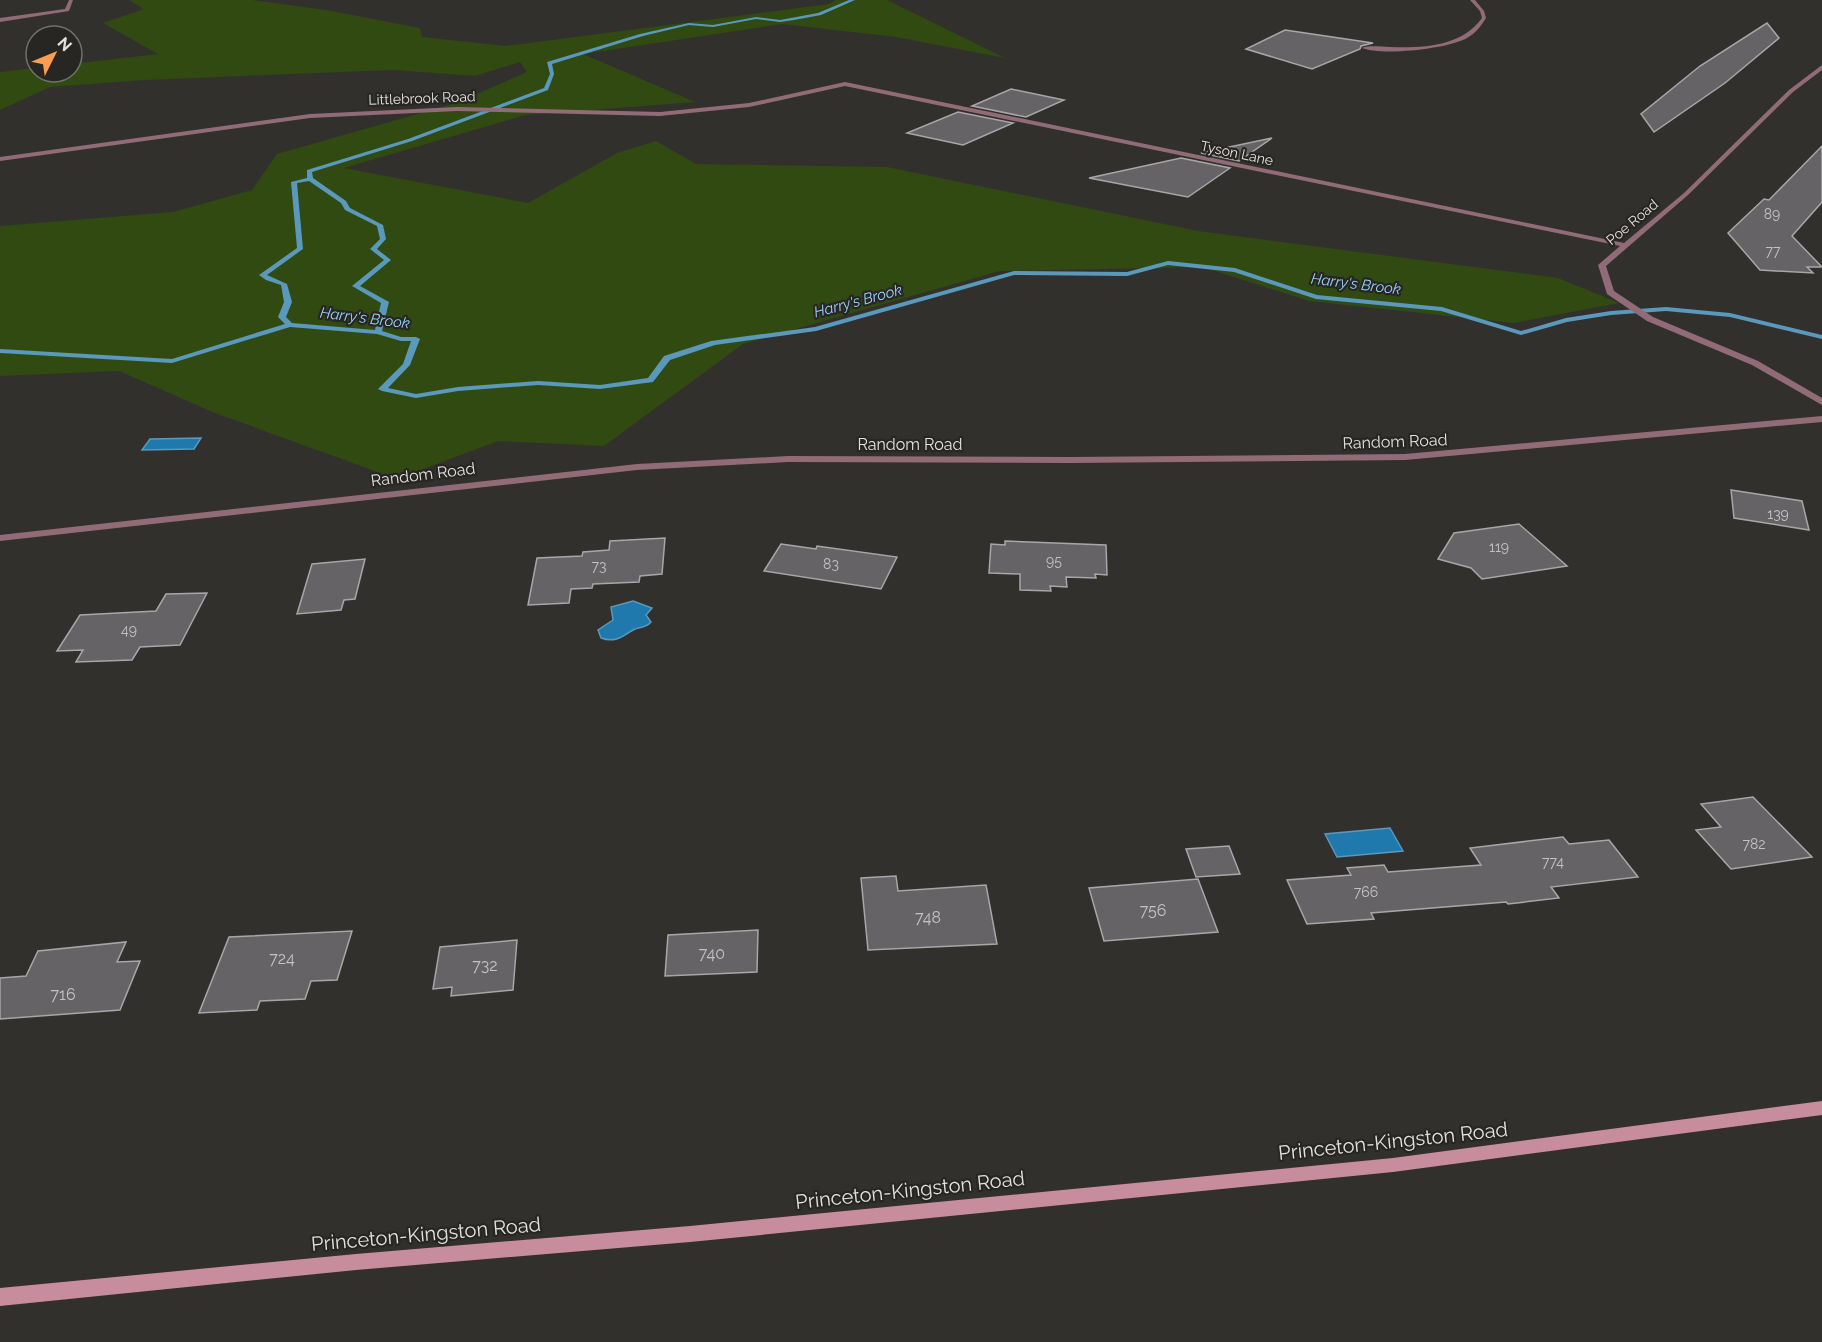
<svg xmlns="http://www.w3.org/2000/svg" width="1822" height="1342" font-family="Raleway,sans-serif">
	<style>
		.green { fill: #304a12 }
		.water { fill: #2079ad; stroke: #5a98bc; stroke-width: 1.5 }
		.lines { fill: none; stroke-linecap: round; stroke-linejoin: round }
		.stream { fill: #5a98bc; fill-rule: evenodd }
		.building { fill: #666366; stroke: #a9a6a9; stroke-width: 1.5 }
		.service { fill: #916b77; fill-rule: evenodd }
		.minor { fill: #916b77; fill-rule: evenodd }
		.secondary { fill: #c88c9f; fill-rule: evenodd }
		.labels { text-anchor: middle; stroke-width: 4.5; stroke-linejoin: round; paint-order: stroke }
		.far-street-label { font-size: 14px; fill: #e3e1df; stroke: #282623 }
		.number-label { font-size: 14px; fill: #c4c2c1 }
		.far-water-label { font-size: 15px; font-style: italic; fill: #96d2fd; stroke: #282623 }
		.street-label { font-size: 16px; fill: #e3e1df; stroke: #282623 }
		.near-number-label { font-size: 16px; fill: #c4c2c1 }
		.near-street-label { font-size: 20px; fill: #e3e1df; stroke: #282623 }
	</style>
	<rect width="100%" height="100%" fill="#32302d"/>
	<path class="green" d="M129,0H253L326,10L420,28L422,37L506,46L829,4L835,0H887L1005,58L896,37L782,24L583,54L695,102L525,115L344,168L528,203L617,153L656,141L696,164L887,167L1198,231L1558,278L1619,303L1514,323L1309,301L1203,267L1000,271L743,344L604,446L498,441L397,479L215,413L119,371L0,376V226L173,212L252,190L277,154L456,103L527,72L520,62L475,76L393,70L145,80L50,87L0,110V72L36,68V72H72V64L158,54L103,23L144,9Z"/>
	<g class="water">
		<path d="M201,438L194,449L142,450L150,439Z"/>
		<path d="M633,601L652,608L646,615L651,622C645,629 640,626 633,630C622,637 615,643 601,638L598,630L613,620L611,607Z"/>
		<path d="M1390,828L1403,851L1337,857L1325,834Z"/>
	</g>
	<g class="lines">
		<path class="stream" d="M849,0H855L821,15L794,20L780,22L756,19L713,27L689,25L643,36L552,64L554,74L548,90L412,141L312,172L313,178L346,201L350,208L383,225L386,239L377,249L391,260L360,286L389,302L382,331L401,337H416L420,339L410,365L388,388L416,394L458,387L538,381L600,385L648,378L664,356L711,341L815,327L1014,271L1127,272L1168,261L1235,268L1317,295L1442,307L1521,331L1566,318L1611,311L1666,307L1730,313L1822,335V339L1730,317L1666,311L1611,315L1567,322L1521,335L1441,311L1316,299L1234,272L1168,265L1127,276L1014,275L816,331L715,345L670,360L653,382L600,389L538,385L458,391L416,398L382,391L378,389L403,364L411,341H401L377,334L290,327L172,363L0,353V349L172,359L285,324L278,317L284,302L281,285L266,280L259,275L297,248L291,182L307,178V170L408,139L544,88L550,74L547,62L640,34L689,23L713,25L756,17L780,20L818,13ZM309,181L341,203L345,210L377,226L380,239L370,249L384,260L352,286L381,303L375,330L292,323L286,317L292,302L287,284L267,275L303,249L297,183Z"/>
	</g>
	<g class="building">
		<path d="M1767,23L1779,38L1725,83L1654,132L1641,114L1700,66Z"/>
		<path d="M1285,30L1373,43L1361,46L1360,49L1312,69L1246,49Z"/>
		<path d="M1011,89L1064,100L1026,117L972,106Z"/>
		<path d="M958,112L1013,123L963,145L907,133Z"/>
		<path d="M1272,138L1239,161L1201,153Z"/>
		<path d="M1822,146V202L1792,236L1822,267H1807L1813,273L1760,270L1728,233L1764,199L1769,200Z"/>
		<path d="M1181,158L1230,168L1188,197L1089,178Z"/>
		<path d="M1731,490L1802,501L1809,530L1734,518Z"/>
		<path d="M1519,524L1567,566L1482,579L1471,568L1438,559L1454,533Z"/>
		<path d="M665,538L662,574L640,576L639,582L593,584L592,588L571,589L569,603L528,605L537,558L582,556L583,552L609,550L610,541Z"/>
		<path d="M1005,541L1106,545L1107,575L1095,574L1096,578L1066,577L1067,587L1050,586L1051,591L1020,590V574L989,573L991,544L1005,545Z"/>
		<path d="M781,544L816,549L817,546L897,557L881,589L764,571Z"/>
		<path d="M365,559L355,599L344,600L341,610L297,614L312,564Z"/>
		<path d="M207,593L180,645L140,647L132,660L76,662L83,650L57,651L80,615L156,611L166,594Z"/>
		<path d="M1753,797L1812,857L1731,869L1696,830L1721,827L1701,804Z"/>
		<path d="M1563,837L1569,844L1609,840L1638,877L1551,887L1559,898L1508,904L1506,902L1371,913L1374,919L1307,924L1287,880L1351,875L1347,868L1384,865L1388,872L1481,865L1470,848Z"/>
		<path d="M1229,846L1240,874L1196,877L1186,849Z"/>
		<path d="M896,876L898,891L986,885L997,944L868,950L861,878Z"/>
		<path d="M1198,879L1218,932L1104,941L1089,888Z"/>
		<path d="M758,930L757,972L665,976L668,935Z"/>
		<path d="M352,931L337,980L311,981L305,999L260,1001L257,1010L199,1013L229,937Z"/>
		<path d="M517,940L513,990L451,996L452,987L433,989L440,947Z"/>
		<path d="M126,942L117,962L140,961L120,1010L0,1019V978L26,976L38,951Z"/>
	</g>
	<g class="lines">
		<path class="service" d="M69,0H73L69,11L0,22V18L65,9Z"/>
		<g class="minor">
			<path d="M1470,0H1475L1484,11L1486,18C1481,26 1476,33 1467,38C1448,49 1382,56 1362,48C1370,45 1381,47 1390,47C1423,48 1461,47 1482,18L1480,11Z"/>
			<path d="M1822,65V70L1793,92L1688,195L1606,266L1614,291L1653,317L1758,361L1822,398V405L1752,365L1647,321L1607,294L1598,265L1620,246L845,86L749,107L660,116L457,111L310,118L0,161V157L310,114L457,107L660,112L749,103L845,82L1624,243L1684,193L1789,90Z"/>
			<path d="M1822,416V422L1405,460L1070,463L788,462L637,470L0,541V535L637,464L788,456L1070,457L1405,454Z"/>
		</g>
		<path class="secondary" d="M1822,1101V1115L1393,1172L690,1242L356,1270L0,1306V1288L356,1254L690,1226L1393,1158Z"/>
	</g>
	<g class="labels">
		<g class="far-street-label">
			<text transform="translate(422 98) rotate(-2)" y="5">Littlebrook Road</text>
			<text transform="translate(1237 153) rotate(12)" y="5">Tyson Lane</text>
			<text transform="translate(1632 222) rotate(-40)" y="5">Poe Road</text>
		</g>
		<g class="number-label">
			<text x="1772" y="219">89</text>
			<text x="1773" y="256">77</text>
			<text x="1778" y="519">139</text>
			<text x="1499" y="552">119</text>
			<text x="1054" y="566">95</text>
			<text x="831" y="569">83</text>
			<text x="599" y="571">73</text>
			<text x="129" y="635">49</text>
			<text x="1754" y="849">782</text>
			<text x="1553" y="867">774</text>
			<text x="1366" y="897">766</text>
		</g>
		<g class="far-water-label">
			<text transform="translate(1356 284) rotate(7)" y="5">Harry's Brook</text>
			<text transform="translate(858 301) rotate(-15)" y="5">Harry's Brook</text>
			<text transform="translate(365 318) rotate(7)" y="5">Harry's Brook</text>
		</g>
		<g class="street-label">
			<text transform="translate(1395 441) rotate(-2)" y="6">Random Road</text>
			<text x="910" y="450">Random Road</text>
			<text transform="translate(423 474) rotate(-7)" y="6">Random Road</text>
		</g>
		<g class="near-number-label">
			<text x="1153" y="916">756</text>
			<text x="928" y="923">748</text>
			<text x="712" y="959">740</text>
			<text x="282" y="964">724</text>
			<text x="485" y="971">732</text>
			<text x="63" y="1000">716</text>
		</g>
		<g class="near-street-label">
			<text transform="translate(1393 1141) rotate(-6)" y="7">Princeton-Kingston Road</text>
			<text transform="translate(910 1190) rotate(-6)" y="7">Princeton-Kingston Road</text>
			<text transform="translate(426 1234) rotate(-5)" y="7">Princeton-Kingston Road</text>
		</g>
	</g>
	<g transform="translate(54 54) rotate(47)"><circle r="28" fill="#282623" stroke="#73716e" stroke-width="1.5"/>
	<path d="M0-4.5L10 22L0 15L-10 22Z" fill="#fb9e52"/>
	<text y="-9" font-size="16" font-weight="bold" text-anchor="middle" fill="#e3e1df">N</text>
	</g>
</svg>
